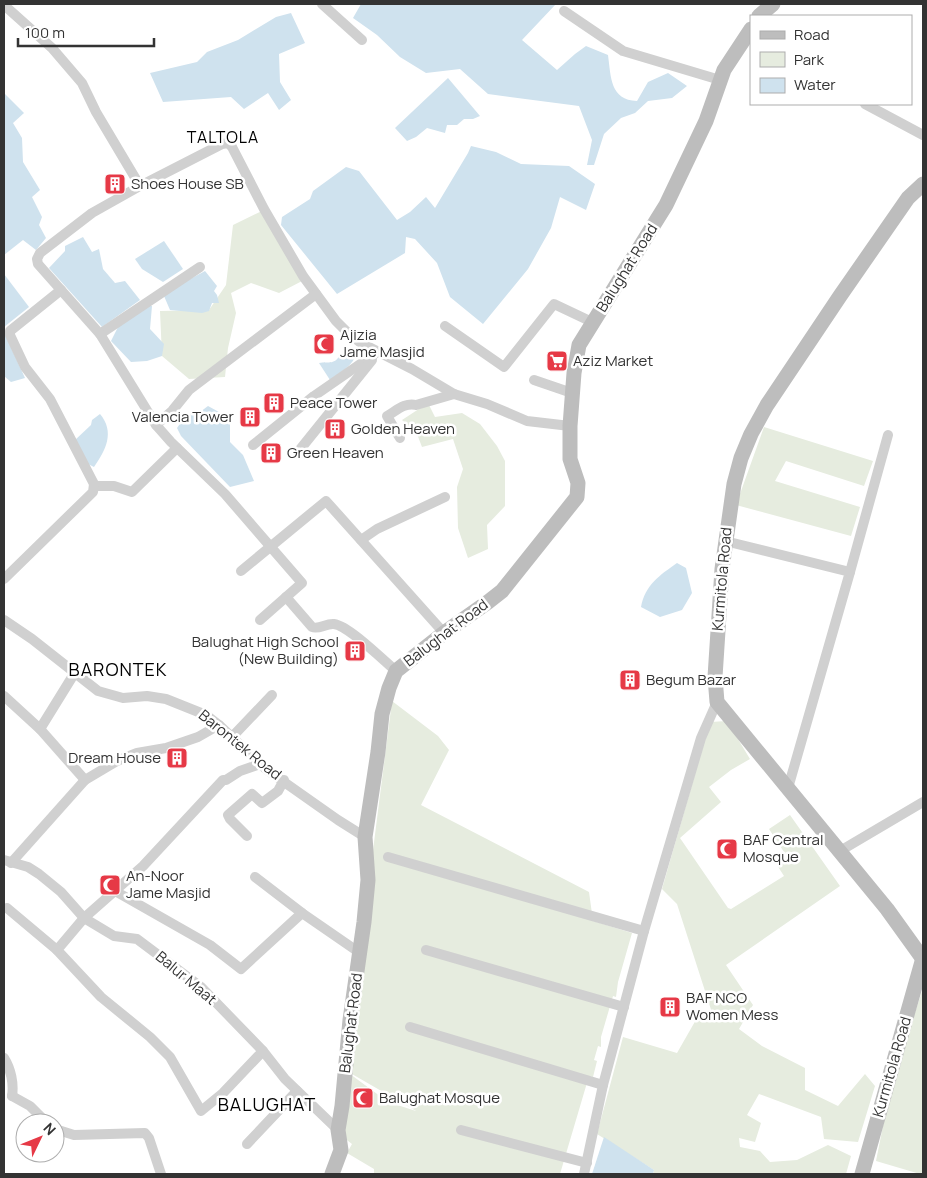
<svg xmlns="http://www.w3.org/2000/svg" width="927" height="1178" font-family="Manrope,sans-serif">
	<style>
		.green { fill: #e6ecdf }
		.water { fill: #cfe2ee }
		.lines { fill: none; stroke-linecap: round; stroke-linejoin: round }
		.street { stroke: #d0d0d0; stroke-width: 10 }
		.secondary { stroke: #bdbdbd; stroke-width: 15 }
		.labels { text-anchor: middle; stroke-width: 5; stroke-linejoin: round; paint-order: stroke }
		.poi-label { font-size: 15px; fill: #333; stroke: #fff; text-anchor: start }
		.street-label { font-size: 15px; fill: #333; stroke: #fff }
		.neighbourhood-label { font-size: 16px; letter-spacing: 1px; fill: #000; stroke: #fff }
		.quarter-label { font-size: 18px; letter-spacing: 1px; fill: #000; stroke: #fff }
	</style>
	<rect width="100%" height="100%" fill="#fff"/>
	<g class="green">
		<path d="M264,210L304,280L279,293L251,283L231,293L236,313L228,348L225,377L189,379L162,356L160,311L209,310L226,285L233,225Z"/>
		<path d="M428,403L435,417L462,413L480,424L497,446L505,461V506L487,525L488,549L468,558L458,528L457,487L463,469L453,439L422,447L417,434L402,420Z"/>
		<path d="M764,427L873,461L864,486L786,461L775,481L860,507L851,536L736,505Z"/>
		<path d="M392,701L438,736L449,750L421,805L589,892L593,921L632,933L618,982L616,997L613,996L601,1037V1047L598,1046L594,1060L597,1061L593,1077L589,1076L560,1174H374V1169L347,1153L352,1144L343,1137L350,1074L388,1102L416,1111L345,1070Z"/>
		<path d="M727,721L750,759L731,770L709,787L721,802L680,838L728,908L731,909L784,876L773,859L784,852L769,829L790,815L840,886L726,965L753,1005L739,1029L762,1046L805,1068V1090L838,1106L865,1074L875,1086L858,1142L824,1139L821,1117L759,1094L747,1115L761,1123L755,1142L739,1138L740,1147L760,1151L770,1162L797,1160L828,1145L851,1156L846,1174H653L654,1170L597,1134L623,1037L677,1053L697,1018L715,1022L677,904L662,889L710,722Z"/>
		<path d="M923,988V1174H920L876,1161L891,1086Z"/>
	</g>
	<g class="water">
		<path d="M361,4H556L522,40L557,70L575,54L586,46L608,55C611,77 610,100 637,101L648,82L668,73L687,86L672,98L648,101L635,113L621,118L604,134L594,165H587L592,140L579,106L488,94L460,69L426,73L400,57L377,35L353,18Z"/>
		<path d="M291,13L305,43L279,54L280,82L291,100L279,110L268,93L244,109L231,97L163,102L150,73L197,62L207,52L238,40L276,17Z"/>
		<path d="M448,78L480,116L473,119H464L457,125H447L445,133L427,128L416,137L407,141L395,128Z"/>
		<path d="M4,93L24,113L13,123L22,138L23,162L40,190L32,197L42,217L39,225L46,238L36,250L23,240L4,255Z"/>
		<path d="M471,146L496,152L521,164L569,166L595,184L586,210L560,197L551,228L528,269L483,324L450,297L437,263L415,239L406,237L405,253L337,294L281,225L282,217L310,199L313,191L346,167L359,171L397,220L410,212L426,197L435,208L468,153Z"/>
		<path d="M83,237L92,252L99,249L103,269L115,283L125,281L140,300L102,327L49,268L65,251V246Z"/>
		<path d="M164,241L183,269L163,282L142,269L135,259Z"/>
		<path d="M205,271L217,286L214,291L217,295L219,303H212L209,311L202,313L170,310L164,296L181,284Z"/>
		<path d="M4,274L29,307L4,327Z"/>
		<path d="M148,306H152L150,329L164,344L162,356L147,361L131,362L111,341L119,325Z"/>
		<path d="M4,328L7,339L25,378L11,382L4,376Z"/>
		<path d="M353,352L357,353C353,366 340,372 330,380L319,363C329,361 335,366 341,353Z"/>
		<path d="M208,406L230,418V442L243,455L254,481L230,487L181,436L177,428L186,415L200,412Z"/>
		<path d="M100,414C115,432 106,450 94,467L88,464L74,441L91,425L92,420Z"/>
		<path d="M677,563L686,568L692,593L682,610L660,617L641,607C645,585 660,575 677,563Z"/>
		<path d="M604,1137L654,1170L653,1174H592Z"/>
	</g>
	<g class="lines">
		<g class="street">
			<path d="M322,4L362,40"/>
			<path d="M4,5L52,48L82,83L96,112L140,186L222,144L228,143L232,147L264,209L303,276L336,321L348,333L361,343L412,369L454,394L487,404L527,421L570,426"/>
			<path d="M564,11L623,51L720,80"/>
			<path d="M865,104L923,135"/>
			<path d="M61,290L100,334L200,267"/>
			<path d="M445,326L504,367L554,304L592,322"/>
			<path d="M100,334L156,425L171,442L225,494L302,583L260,620"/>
			<path d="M534,380L572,393"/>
			<path d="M156,425L172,411L189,390L316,294"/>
			<path d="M400,438L387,416C396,411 405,402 416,405L454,394"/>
			<path d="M253,445L314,396L379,351"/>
			<path d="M298,452L372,360"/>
			<path d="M94,486H114L132,492L177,448"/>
			<path d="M361,540L377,529L445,497"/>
			<path d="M725,541L850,572L788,788"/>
			<path d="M241,571L326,501L444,633"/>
			<path d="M850,572L888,435"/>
			<path d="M4,579L93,492L94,484L50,399L25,367L10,335V331L61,290L38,264L37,259L40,253L92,213L140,186"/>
			<path d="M286,597L312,627C319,630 326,623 334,624C349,626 383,660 396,671"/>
			<path d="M4,620L32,639L98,691L123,698L147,696L166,699L206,715L220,726L267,770L338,820L365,837"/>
			<path d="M4,696L40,729L74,674"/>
			<path d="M232,737L272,695"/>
			<path d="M260,764L240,771L226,780H223L143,866L84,918L57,950L101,997L150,1037L170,1057L201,1111L223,1093L263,1051"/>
			<path d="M85,780L117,761L137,753L166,748L198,737L219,725"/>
			<path d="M247,836L230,819L228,815L252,794L262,803L278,791L284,780"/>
			<path d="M840,851L923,802"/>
			<path d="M388,857L644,931"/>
			<path d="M4,860L28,867L39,874L61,892L84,918L114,936L137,939L201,987L263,1051L285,1079L338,1130"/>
			<path d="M11,863L85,780L40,729"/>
			<path d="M255,877L302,913"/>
			<path d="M115,891L210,945L241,969L302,913L360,953"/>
			<path d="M7,908L57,950"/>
			<path d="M426,950L624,1007"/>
			<path d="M410,1027L603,1085"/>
			<path d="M4,1058C11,1069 14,1084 12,1096"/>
			<path d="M12,1096L30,1106L47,1123"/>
			<path d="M55,1129L74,1135L145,1133L149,1138L161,1174"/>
			<path d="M461,1130L587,1163"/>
			<path d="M247,1144L297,1091"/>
			<path d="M584,1174L603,1085L644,931L701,738L717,702"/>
		</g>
		<g class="secondary">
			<path d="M759,16L773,4"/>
			<path d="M923,959L887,909L717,702L715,677L722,569L734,484L741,458L751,434L767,405L840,296L908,198L923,184"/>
			<path d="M332,1174L341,1150L338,1130L342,1106L350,1020L364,922L368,880L365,837L378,752L382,714L389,688L396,671L444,633L488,602L502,591L577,497L578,483L570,459V426L574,373L579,345L666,205L706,121L724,70L751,29"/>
			<path d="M862,1174L923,958"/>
		</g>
	</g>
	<defs>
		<g id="building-square" transform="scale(1.125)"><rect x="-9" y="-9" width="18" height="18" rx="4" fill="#e63946" stroke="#fff"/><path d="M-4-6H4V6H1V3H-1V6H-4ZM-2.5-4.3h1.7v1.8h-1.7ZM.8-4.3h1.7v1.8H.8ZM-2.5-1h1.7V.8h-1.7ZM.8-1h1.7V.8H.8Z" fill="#fff"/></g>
		<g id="mosque-square" transform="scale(1.125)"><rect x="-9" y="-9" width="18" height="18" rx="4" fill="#e63946" stroke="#fff"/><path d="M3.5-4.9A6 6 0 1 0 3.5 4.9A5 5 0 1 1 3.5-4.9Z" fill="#fff"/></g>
		<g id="supermarket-square" transform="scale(1.125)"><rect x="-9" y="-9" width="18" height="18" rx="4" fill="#e63946" stroke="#fff"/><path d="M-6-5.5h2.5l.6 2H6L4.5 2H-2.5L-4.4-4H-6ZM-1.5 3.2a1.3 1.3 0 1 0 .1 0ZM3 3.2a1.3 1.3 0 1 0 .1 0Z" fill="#fff"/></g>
	</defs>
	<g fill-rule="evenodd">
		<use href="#building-square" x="115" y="184"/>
		<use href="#mosque-square" x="324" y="344"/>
		<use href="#supermarket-square" x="557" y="361"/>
		<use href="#building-square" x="274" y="403"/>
		<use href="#building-square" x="250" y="417"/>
		<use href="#building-square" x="335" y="429"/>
		<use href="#building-square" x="271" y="453"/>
		<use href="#building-square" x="355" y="651"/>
		<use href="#building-square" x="630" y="680"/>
		<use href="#building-square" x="177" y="758"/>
		<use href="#mosque-square" x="727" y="849"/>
		<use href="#mosque-square" x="110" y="885"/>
		<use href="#building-square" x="670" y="1007"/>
		<use href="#mosque-square" x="363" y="1098"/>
	</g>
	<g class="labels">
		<g class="poi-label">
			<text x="131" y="189">Shoes House SB</text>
			<text x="340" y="340">Ajizia<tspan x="340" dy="17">Jame Masjid</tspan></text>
			<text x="573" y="366">Aziz Market</text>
			<text x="290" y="408">Peace Tower</text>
			<text x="234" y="422" text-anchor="end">Valencia Tower</text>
			<text x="351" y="434">Golden Heaven</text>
			<text x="287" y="458">Green Heaven</text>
			<text x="339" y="647" text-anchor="end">Balughat High School<tspan x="339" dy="17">(New Building)</tspan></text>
			<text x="646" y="685">Begum Bazar</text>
			<text x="161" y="763" text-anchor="end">Dream House</text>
			<text x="743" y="845">BAF Central<tspan x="743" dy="17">Mosque</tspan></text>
			<text x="126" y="881">An-Noor<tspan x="126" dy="17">Jame Masjid</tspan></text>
			<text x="686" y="1003">BAF NCO<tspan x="686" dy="17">Women Mess</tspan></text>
			<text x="379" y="1103">Balughat Mosque</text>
		</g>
		<g class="street-label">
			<text transform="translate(627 268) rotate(-58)" y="5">Balughat Road</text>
			<text transform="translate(722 579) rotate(-85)" y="5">Kurmitola Road</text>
			<text transform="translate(446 633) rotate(-37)" y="5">Balughat Road</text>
			<text transform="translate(240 745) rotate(39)" y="5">Barontek Road</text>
			<text transform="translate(186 978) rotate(40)" y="5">Balur Maat</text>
			<text transform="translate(351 1023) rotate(-83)" y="5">Balughat Road</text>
			<text transform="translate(892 1067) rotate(-74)" y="5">Kurmitola Road</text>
		</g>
		<g class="neighbourhood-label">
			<text x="223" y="143">TALTOLA</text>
		</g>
		<g class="quarter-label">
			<text x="118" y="676">BARONTEK</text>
			<text x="267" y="1111">BALUGHAT</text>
		</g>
	</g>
	<rect width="927" height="1178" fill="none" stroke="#333333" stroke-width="10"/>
	<rect x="750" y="15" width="162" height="90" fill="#ffffff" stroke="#adadad"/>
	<rect x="760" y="31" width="25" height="8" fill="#bdbdbd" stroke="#adadad"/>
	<text x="794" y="40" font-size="15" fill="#333333">Road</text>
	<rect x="760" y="52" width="25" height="15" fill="#e6ecdf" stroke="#adadad"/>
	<text x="794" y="65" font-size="15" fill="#333333">Park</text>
	<rect x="760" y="78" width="25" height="15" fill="#cfe2ee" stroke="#adadad"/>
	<text x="794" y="90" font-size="15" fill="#333333">Water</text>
	<g transform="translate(40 1138) rotate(47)"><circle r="24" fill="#ffffff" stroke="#adadad"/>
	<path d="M0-4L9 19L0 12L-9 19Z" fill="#e63946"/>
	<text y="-8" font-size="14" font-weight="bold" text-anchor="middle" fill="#333333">N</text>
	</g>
	<path d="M18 38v8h136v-8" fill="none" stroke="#333333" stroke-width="2.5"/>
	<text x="25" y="38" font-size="15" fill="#333333" stroke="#ffffff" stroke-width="4" paint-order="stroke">100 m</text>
</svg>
